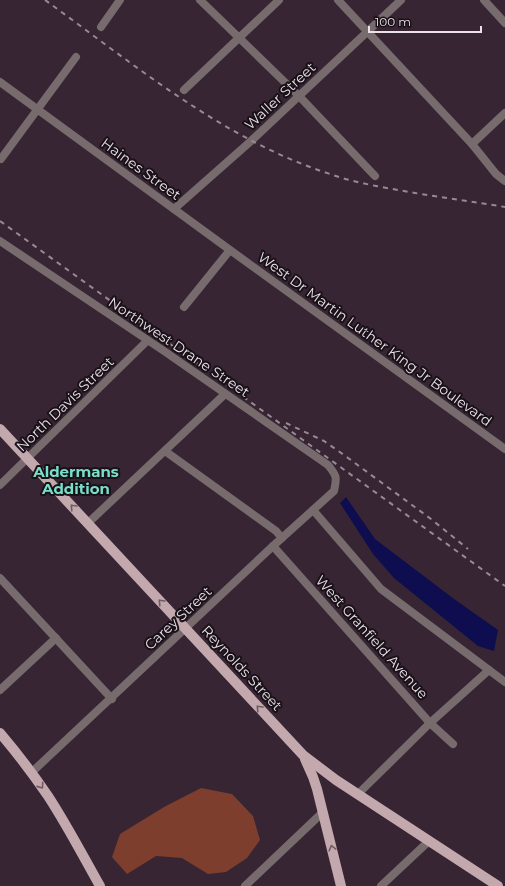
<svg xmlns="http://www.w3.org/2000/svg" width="505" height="886" font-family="Montserrat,sans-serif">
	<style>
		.green { fill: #7d3e2d }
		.water { fill: #0d0d50 }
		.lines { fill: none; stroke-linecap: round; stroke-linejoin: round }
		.minor { stroke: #776b6d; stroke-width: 8 }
		.major { stroke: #c3a9ae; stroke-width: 10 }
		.rail { stroke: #988994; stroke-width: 2; stroke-dasharray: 5 5; stroke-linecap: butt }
		.oneway { stroke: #6e5d63 }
		.labels { text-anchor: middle; stroke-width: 4; stroke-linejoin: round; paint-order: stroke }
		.street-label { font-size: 14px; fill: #ece0e9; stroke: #191118 }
		.neighbourhood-label { font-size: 15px; font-weight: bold; fill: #79deca; stroke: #191118 }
	</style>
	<rect width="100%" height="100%" fill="#372533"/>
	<path class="green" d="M201,788L232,794L253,816L260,840L247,858L226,872L208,874L182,858L156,856L127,874L112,857L120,834L164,807Z"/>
	<path class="water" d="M346,497L375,539L454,599L498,630L494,651L478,646L394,578L373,554L340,503Z"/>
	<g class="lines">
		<g class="minor">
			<path d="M200,0L299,96L375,176"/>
			<path d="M338,0L472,144L496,174L505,181"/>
			<path d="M484,0L505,23"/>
			<path d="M101,27L120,0"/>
			<path d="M0,82L230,250L505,449"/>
			<path d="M184,90L279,0"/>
			<path d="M472,144L505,113"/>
			<path d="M1,159L76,57"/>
			<path d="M174,209L251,141L401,0"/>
			<path d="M0,241L164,351L328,465C337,476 337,477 334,491L273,546L32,772"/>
			<path d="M184,307L230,250"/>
			<path d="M165,451L276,531L282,538"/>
			<path d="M0,485L147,341"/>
			<path d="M313,510L381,589L505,682"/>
			<path d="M88,523L225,394"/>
			<path d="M273,546L430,723L453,744"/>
			<path d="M0,578L112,699"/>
			<path d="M0,690L56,638"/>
			<path d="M358,794L430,723L489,670"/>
			<path d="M245,886L323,812"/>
			<path d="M381,886L429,841"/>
		</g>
		<g class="major">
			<path d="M0,429L303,755L336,780L498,886"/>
			<path d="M0,733C17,753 33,774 48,796C67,825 83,856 100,886"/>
			<path d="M305,759L313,777L317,789L341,886"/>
		</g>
		<g class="rail">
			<path d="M45,0C135,65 225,141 333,175C359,184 388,188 415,193C445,198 475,202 505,207"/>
			<path d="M0,221L505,586"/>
			<path d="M286,423L324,441L344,455L431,519L468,549"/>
		</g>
	</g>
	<defs><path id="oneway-chevron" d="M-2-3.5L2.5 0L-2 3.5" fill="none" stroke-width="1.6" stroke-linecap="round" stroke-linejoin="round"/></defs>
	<g class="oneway">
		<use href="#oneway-chevron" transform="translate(73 507) rotate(-133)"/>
		<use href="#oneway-chevron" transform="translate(161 602) rotate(-133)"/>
		<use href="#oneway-chevron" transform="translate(259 708) rotate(-133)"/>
		<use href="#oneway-chevron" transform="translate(41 786) rotate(55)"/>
		<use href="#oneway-chevron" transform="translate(332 848) rotate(-104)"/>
	</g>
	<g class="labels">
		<g class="street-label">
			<text transform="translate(280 96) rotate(-43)" y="5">Waller Street</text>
			<text transform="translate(141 169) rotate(36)" y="5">Haines Street</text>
			<text transform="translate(375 339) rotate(36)" y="5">West Dr Martin Luther King Jr Boulevard</text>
			<text transform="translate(179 347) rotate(34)" y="5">Northwest Drane Street</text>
			<text transform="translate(65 404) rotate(-44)" y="5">North Davis Street</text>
			<text transform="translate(178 618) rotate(-43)" y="5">Carey Street</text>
			<text transform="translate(372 637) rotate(48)" y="5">West Granfield Avenue</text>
			<text transform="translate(242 668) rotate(47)" y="5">Reynolds Street</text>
		</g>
		<g class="neighbourhood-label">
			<text x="76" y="477">Aldermans<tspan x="76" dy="17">Addition</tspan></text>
		</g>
	</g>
	<path d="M369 26v6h112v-6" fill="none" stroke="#ece0e9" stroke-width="2"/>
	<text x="375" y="26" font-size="12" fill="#ece0e9" stroke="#191118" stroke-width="3" paint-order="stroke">100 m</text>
</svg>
